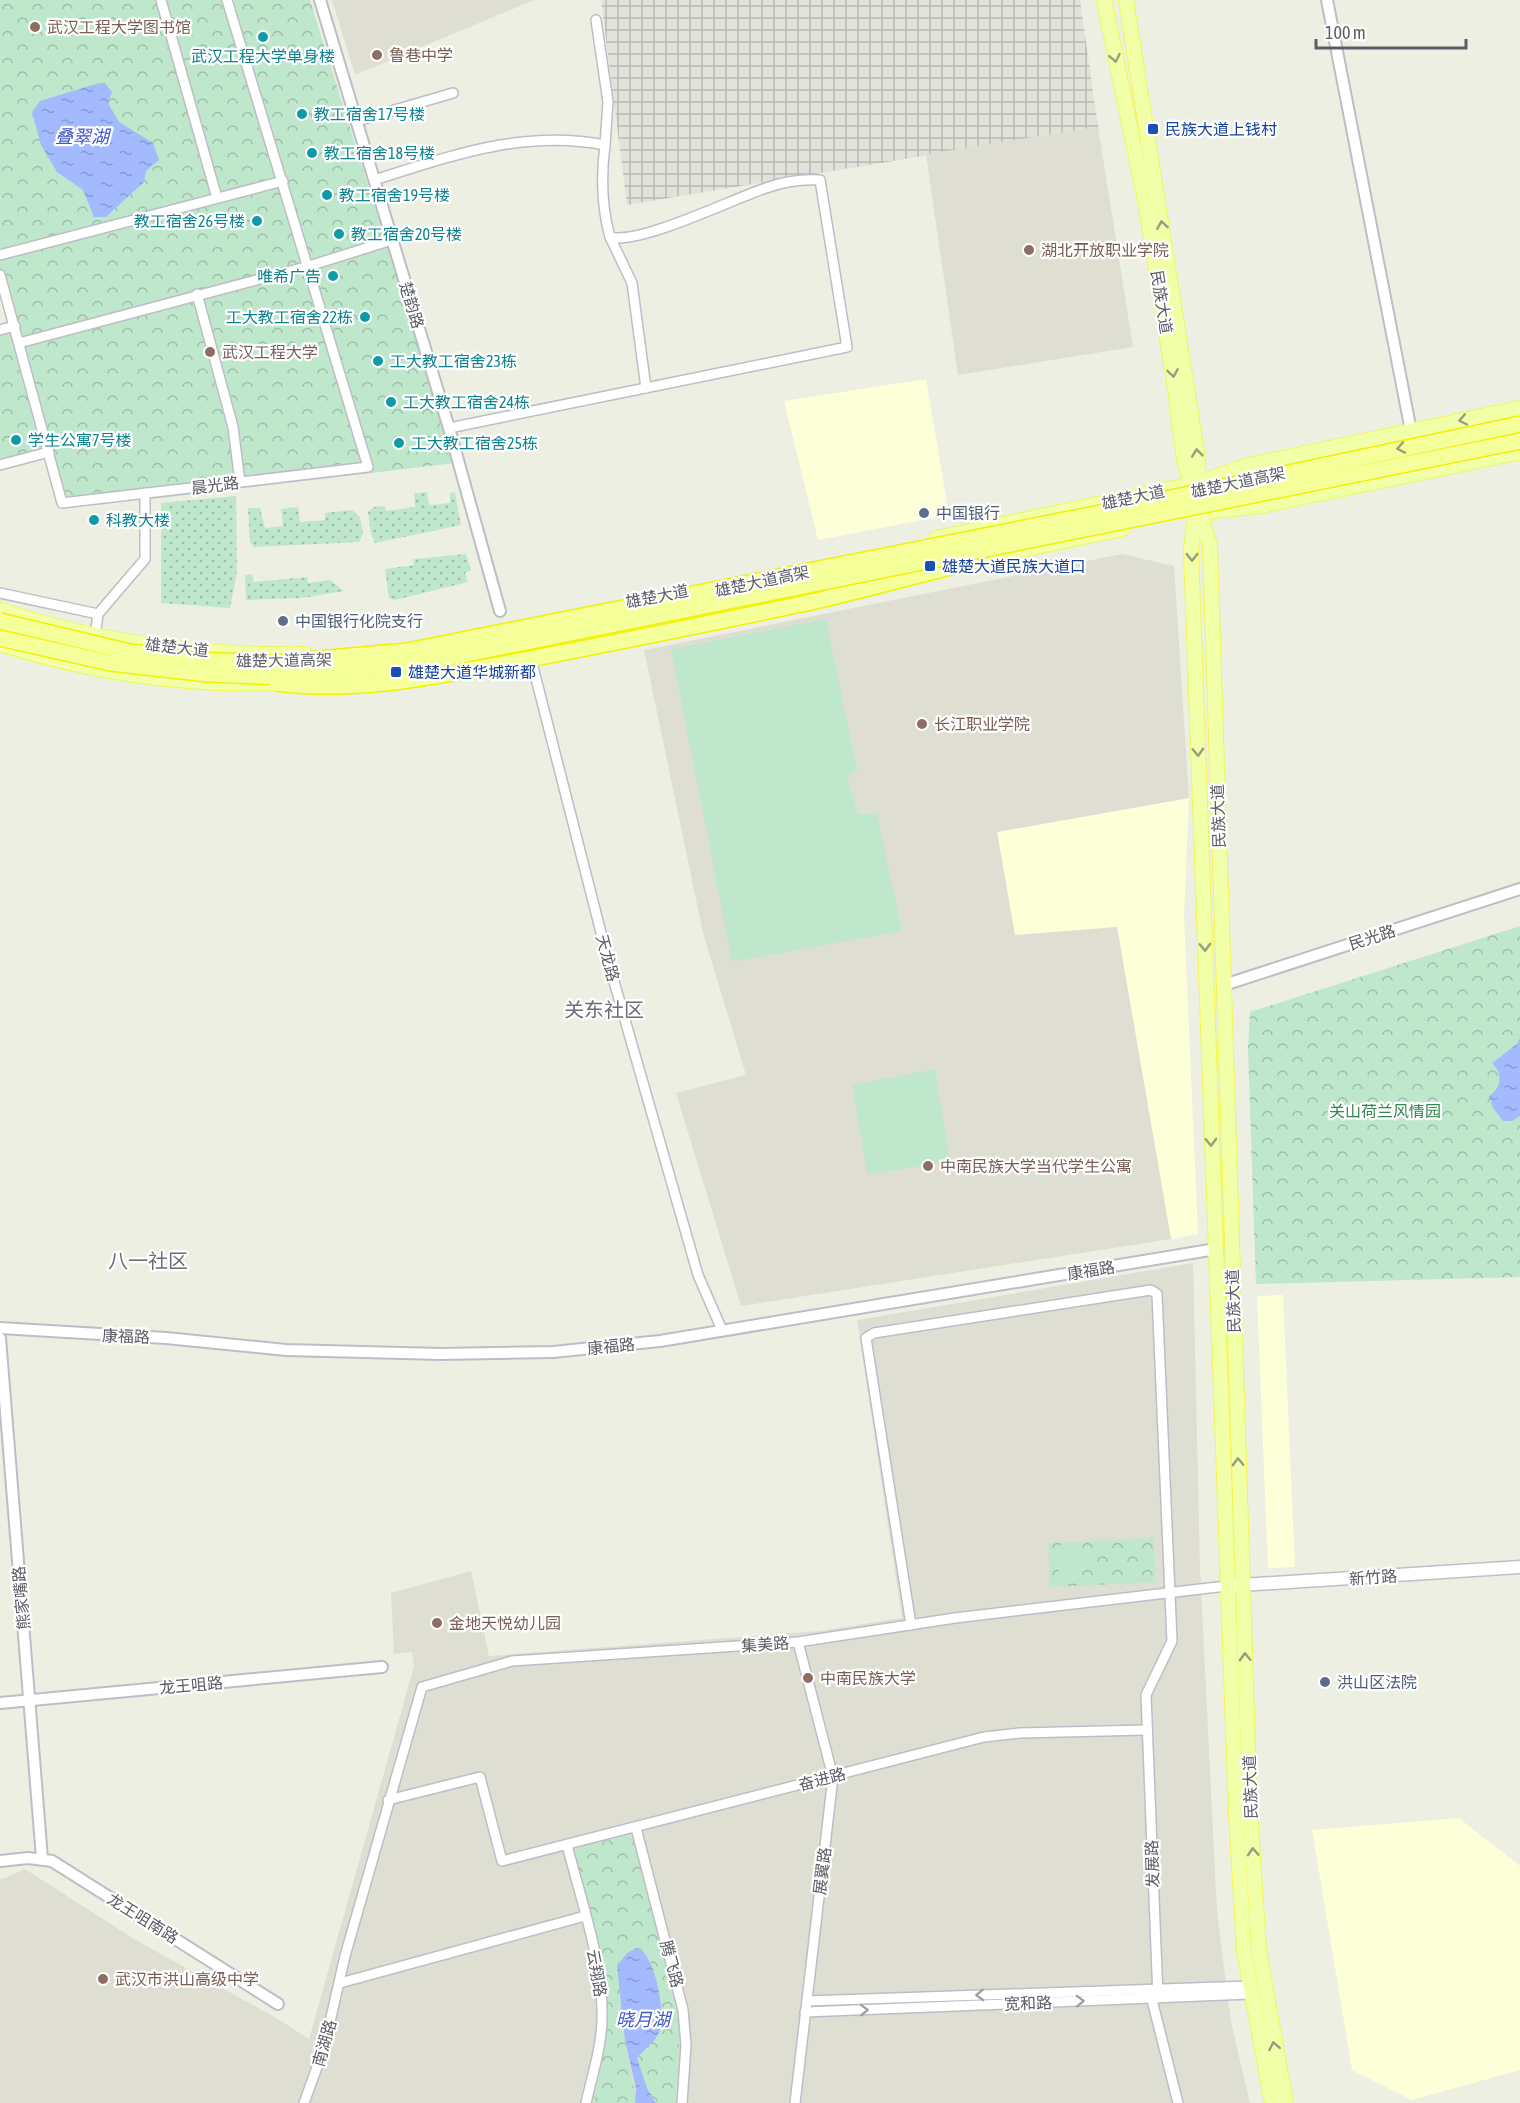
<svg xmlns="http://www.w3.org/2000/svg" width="1520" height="2103" font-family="'Asap Condensed','Noto Sans SC',sans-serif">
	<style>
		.commercial { fill: #fcffd8 }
		.industrial { fill: url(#industrial-grid) }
		.education { fill: #dedfd2 }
		.grass { fill: url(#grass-dots) }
		.forest { fill: url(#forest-crowns) }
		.pitch { fill: #bfe7cc }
		.water { fill: url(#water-ripples) }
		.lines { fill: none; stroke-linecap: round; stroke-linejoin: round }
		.minor-casing { stroke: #bdbec5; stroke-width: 12 }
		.tertiary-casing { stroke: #bdbec5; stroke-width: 14 }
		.secondary-casing { stroke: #bebfc7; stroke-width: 15 }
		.primary-casing { stroke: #f1f754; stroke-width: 16 }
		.trunk-casing { stroke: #f1f200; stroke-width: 18 }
		.minor { stroke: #fff; stroke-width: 9 }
		.tertiary { stroke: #fff; stroke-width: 10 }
		.secondary { stroke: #fff; stroke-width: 12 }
		.primary { stroke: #f1ffa8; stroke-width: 14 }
		.trunk { stroke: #f4ff99; stroke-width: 15 }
		.trunk-bridge-casing { stroke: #f1f200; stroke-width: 18; stroke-linecap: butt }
		.trunk-bridge { stroke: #f4ff99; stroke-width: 15 }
		.oneway { stroke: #979e80 }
		.oneway2 { stroke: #989e7a }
		.oneway3 { stroke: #9d9ea3 }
		.education-dot { fill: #8d6e63; stroke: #fff; stroke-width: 2 }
		.culture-dot { fill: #0f9aa8; stroke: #fff; stroke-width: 2 }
		.transit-dot { fill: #1a4fb4; stroke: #fff; stroke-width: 2 }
		.service-dot { fill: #5c6f8a; stroke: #fff; stroke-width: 2 }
		.labels { text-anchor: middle; stroke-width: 4.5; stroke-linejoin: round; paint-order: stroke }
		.education-label { font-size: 16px; fill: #785e54; stroke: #fff; text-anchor: start }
		.culture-label { font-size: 16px; fill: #0d838f; stroke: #fff; text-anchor: start }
		.transit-label { font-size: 16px; fill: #164399; stroke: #fff; text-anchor: start }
		.street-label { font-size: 16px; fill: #5b5d65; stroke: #fff }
		.service-label { font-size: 16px; fill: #4e5e75; stroke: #fff; text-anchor: start }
		.park-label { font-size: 16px; fill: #318651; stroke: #fff }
		.water-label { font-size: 18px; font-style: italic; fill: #4057c8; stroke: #fff }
		.quarter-label { font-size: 20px; fill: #6c6e77; stroke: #fff }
	</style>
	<defs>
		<pattern id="industrial-grid" width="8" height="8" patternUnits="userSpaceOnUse" patternTransform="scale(1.5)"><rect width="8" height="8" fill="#e2e2db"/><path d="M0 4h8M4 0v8" fill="none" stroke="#babab5"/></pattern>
		<pattern id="grass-dots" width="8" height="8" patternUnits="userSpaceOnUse" patternTransform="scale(1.5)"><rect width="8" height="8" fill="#bfe7cc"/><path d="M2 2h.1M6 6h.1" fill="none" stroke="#9ebea9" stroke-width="1.8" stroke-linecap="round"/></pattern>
		<pattern id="forest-crowns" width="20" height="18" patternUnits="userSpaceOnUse" patternTransform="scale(1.5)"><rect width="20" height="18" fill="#bfe7cc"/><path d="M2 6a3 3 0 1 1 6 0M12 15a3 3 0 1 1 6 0" fill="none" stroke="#9ebea9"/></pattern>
		<pattern id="water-ripples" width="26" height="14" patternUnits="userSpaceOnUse" patternTransform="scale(1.5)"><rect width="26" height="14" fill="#a3baff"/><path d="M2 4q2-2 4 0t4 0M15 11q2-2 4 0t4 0" fill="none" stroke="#889ad2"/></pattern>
	</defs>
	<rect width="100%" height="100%" fill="#eeefe3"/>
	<g class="commercial">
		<path d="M926,379L949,515L818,540L784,401Z"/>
		<path d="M1189,798L1184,915L1198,1234L1171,1239L1117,927L1016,945L997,831Z"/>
		<path d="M1283,1295L1295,1567L1268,1568L1257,1296Z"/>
		<path d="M1459,1818L1520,1866V2070L1412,2100L1352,2070L1312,1830Z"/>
	</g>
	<path class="industrial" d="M601,0H1080L1098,127L627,205Z"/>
	<g class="education">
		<path d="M332,0H534L355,75Z"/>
		<path d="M1098,127L1133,347L958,375L926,154Z"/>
		<path d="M1122,554L1174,566L1189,798L997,832L1015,935L1117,927L1171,1239L741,1306L676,1093L746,1075L703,933L644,650Z"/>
		<path d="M1193,1263L1200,1568L1217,1912L1231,2022L1250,2103H0V1880L25,1869L134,1939L278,2019L309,2039L414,1666L412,1652L394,1654L391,1593L471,1571L489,1656L819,1631L902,1618L857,1320Z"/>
	</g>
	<g class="grass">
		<path d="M427,492L429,505L450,503V493L455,492L461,525L375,543L371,534L368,512L374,507L385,506L386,511L415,507L414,493Z"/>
		<path d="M236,496L237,571L230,608L161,603V503Z"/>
		<path d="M298,507L300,522L325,520V513L352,510L360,517L363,534L359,542L254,547L250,542L248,508H260L265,528L283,526L281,509Z"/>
		<path d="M466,554L471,570L465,573L468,582L395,600L389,598L385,569L414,565L413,559Z"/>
		<path d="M252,574L254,582L307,577L308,583L330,580L344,591L303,598L246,600L245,575Z"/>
	</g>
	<g class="forest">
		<path d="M0,0H310L455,463L153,499L145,493L62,503L48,452L0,465V330L14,326L0,275Z"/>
		<path d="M1520,926V1277L1256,1284L1248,1048L1250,1012Z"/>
		<path d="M1154,1538L1156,1582L1050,1587L1048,1543Z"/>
		<path d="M629,1835L634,1841L680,2024L676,2103H656L647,2088L637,2061C639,2051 652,2044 657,2036C669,2019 656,1974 648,1957L617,1972L623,2002L625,2041L636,2099L635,2103H593L605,2043L607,2003L574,1855L576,1849Z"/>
	</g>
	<g class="pitch">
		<path d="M826,619L857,771L847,776L858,814H877L902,931L732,962L671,649Z"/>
		<path d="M935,1069L950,1162L867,1174L852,1085Z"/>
		<path d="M1080,1544L1081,1583L1059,1584L1058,1545Z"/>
	</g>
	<g class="water">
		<path d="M99,83H105L112,92L108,103L119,122L153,143L159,160L146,171L144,182L106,217H94L83,190L57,172L41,145L32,112L40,101Z"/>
		<path d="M1520,1038V1116L1512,1121H1503L1493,1108L1489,1096C1502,1087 1503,1074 1492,1063L1517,1044Z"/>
		<path d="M638,1948C655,1955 666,2013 660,2030C656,2042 644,2049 637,2058L647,2088L656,2103H635L636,2088L625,2041L617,1966L627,1953Z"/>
	</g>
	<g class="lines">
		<g class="minor-casing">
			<g id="minor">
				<path d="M161,0L217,198"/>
				<path d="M596,20L608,102L605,145"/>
				<path d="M357,121L453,93"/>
				<path d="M374,180C451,156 523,129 605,145C601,175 602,208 610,237C640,245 732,199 766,188C783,182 802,179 820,180L847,347L449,428"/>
				<path d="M610,237L632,283L646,388"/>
				<path d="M0,255L283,181"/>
				<path d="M0,275L62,503L368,467L227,0"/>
				<path d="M197,294L233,427L240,482"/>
				<path d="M0,330L15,326"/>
				<path d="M19,343L309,266L392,240"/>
				<path d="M0,465L49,452"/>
				<path d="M0,593L98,614"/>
				<path d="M96,629L98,614L145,559V493"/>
				<path d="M530,655L609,964L698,1275L722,1330"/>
				<path d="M911,1625L866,1338L874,1333L1151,1290L1157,1294L1172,1641L1146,1695L1158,1998"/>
				<path d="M388,1800L480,1777L502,1861L984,1737L1020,1733L1146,1730"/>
				<path d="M636,1828L683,2010L686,2045L682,2103"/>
				<path d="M567,1845C581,1900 604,1965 602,2021C601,2049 592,2076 586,2103"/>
				<path d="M340,1983L585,1916"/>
				<path d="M1150,1992L1178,2103"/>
				<path d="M807,2001L1249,1986"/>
				<path d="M805,2012L1250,1994"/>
				<path d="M304,2103L324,2048L345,1956L422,1687L512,1661L798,1642L955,1618L1226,1586"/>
				<path d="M795,2103L833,1777L798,1642"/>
			</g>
		</g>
		<g class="tertiary-casing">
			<g id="tertiary">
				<path d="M320,0L449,428L500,611"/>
				<path d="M1327,0L1411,431"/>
				<path d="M1224,985L1520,889"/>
				<path d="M0,1328L166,1338L286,1350L441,1354L553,1352L660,1341L1216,1249"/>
				<path d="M0,1338L42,1858"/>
				<path d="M0,1703L382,1667"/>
				<path d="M0,1861L28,1858L52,1861L278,2004"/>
			</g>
		</g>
		<g class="secondary-casing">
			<path id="secondary" d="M1226,1586L1520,1567"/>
		</g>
		<g class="primary-casing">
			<g id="primary">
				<path d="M1104,0L1146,205L1175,388L1184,460L1210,546L1250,1811L1259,1951L1286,2103"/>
				<path d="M1126,0L1198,459L1197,488"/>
				<path d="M1196,510L1191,550L1236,1812L1244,1950L1272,2103"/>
				<path d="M1196,513L1260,506L1520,452"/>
				<path d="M937,538L1197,483L1250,465L1520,408"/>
				<path d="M997,555L1122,529"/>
				<path d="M0,610C98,642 202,656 305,654"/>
				<path d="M664,622L869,581"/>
				<path d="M0,644C89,672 180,686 273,683"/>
				<path d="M429,669L589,636"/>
			</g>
		</g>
		<g class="trunk-casing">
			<path id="trunk" d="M825,599L1005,553"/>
		</g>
		<use href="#minor" class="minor"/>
		<use href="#tertiary" class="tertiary"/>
		<use href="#secondary" class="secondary"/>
		<use href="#primary" class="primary"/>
		<use href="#trunk" class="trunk"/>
		<g class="trunk-bridge-casing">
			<g id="trunk-bridge">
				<path d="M0,621L130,652L193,660L273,663L407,651L1100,513L1520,424"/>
				<path d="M0,638L110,663L208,674L281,677L407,666L1520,441"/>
				<path d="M277,683C362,694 446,674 530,659C628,640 727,620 825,599"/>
			</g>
		</g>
		<use href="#trunk-bridge" class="trunk-bridge"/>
	</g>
	<defs><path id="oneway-chevron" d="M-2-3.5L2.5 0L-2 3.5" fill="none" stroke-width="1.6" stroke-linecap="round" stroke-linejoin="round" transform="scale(1.5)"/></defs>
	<g class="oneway">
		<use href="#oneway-chevron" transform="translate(1115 58) rotate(79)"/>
		<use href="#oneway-chevron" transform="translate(1162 225) rotate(-99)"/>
		<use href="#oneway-chevron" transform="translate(1173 373) rotate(81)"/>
		<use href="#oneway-chevron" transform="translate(1463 420) rotate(168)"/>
		<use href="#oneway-chevron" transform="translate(1197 453) rotate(-96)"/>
		<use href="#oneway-chevron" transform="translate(1192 557) rotate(90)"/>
		<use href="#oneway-chevron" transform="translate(1198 752) rotate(88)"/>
		<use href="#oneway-chevron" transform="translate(1205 947) rotate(88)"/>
		<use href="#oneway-chevron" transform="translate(1211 1142) rotate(88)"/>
		<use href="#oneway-chevron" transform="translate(1238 1462) rotate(-92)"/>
		<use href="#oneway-chevron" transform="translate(1245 1657) rotate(-92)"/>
		<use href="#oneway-chevron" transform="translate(1253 1852) rotate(-93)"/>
		<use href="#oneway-chevron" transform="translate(1274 2046) rotate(-101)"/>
	</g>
	<use class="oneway2" href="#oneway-chevron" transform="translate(1401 448) rotate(169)"/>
	<g class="oneway3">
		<use href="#oneway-chevron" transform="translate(980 1995) rotate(178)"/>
		<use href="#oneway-chevron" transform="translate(1080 2001) rotate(-2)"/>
		<use href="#oneway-chevron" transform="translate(864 2010) rotate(-2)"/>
	</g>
	<g class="education-dot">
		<circle cx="35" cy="27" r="6"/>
		<circle cx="377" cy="55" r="6"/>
		<circle cx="1029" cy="250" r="6"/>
		<circle cx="210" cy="352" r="6"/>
		<circle cx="922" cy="724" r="6"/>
		<circle cx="928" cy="1166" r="6"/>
		<circle cx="437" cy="1623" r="6"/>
		<circle cx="808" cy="1678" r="6"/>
		<circle cx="103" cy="1979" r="6"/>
	</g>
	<g class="culture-dot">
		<circle cx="263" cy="37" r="6"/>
		<circle cx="302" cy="114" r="6"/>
		<circle cx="312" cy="153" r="6"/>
		<circle cx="327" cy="195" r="6"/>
		<circle cx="257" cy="221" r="6"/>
		<circle cx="339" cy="234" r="6"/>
		<circle cx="333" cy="276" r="6"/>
		<circle cx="365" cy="317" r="6"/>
		<circle cx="378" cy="361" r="6"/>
		<circle cx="391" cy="402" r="6"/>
		<circle cx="16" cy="440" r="6"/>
		<circle cx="399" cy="443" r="6"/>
		<circle cx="94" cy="520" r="6"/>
	</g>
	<g class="transit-dot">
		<rect x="1147" y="123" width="12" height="12" rx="3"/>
		<rect x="924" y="560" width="12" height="12" rx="3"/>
		<rect x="390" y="666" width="12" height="12" rx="3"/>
	</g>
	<g class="service-dot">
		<circle cx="924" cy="513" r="6"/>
		<circle cx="283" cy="621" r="6"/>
		<circle cx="1325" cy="1682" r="6"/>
	</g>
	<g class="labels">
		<g class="education-label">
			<text x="47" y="33">武汉工程大学图书馆</text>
			<text x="389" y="61">鲁巷中学</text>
			<text x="1041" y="256">湖北开放职业学院</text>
			<text x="222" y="358">武汉工程大学</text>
			<text x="934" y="730">长江职业学院</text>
			<text x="940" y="1172">中南民族大学当代学生公寓</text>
			<text x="449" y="1629">金地天悦幼儿园</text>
			<text x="820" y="1684">中南民族大学</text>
			<text x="115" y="1985">武汉市洪山高级中学</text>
		</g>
		<g class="culture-label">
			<text x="263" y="62" text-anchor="middle">武汉工程大学单身楼</text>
			<text x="314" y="120">教工宿舍17号楼</text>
			<text x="324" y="159">教工宿舍18号楼</text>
			<text x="339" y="201">教工宿舍19号楼</text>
			<text x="245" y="227" text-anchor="end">教工宿舍26号楼</text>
			<text x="351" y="240">教工宿舍20号楼</text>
			<text x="321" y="282" text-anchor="end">唯希广告</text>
			<text x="353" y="323" text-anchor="end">工大教工宿舍22栋</text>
			<text x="390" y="367">工大教工宿舍23栋</text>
			<text x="403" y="408">工大教工宿舍24栋</text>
			<text x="28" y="446">学生公寓7号楼</text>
			<text x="411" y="449">工大教工宿舍25栋</text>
			<text x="106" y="526">科教大楼</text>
		</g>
		<g class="transit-label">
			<text x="1165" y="135">民族大道上钱村</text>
			<text x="942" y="572">雄楚大道民族大道口</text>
			<text x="408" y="678">雄楚大道华城新都</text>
		</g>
		<g class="street-label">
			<text transform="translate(1162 302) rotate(81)" y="6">民族大道</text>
			<text transform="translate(412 305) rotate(73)" y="6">楚韵路</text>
			<text transform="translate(1238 482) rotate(-12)" y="6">雄楚大道高架</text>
			<text transform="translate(215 485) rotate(-7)" y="6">晨光路</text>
			<text transform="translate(1133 497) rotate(-12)" y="6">雄楚大道</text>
			<text transform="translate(762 581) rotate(-12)" y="6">雄楚大道高架</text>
			<text transform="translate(657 596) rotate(-11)" y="6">雄楚大道</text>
			<text transform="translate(177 647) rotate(6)" y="6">雄楚大道</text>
			<text transform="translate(284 660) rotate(-1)" y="6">雄楚大道高架</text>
			<text transform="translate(1218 816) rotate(-92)" y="6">民族大道</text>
			<text transform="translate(1372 937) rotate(-18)" y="6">民光路</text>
			<text transform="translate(608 958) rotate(75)" y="6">天龙路</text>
			<text transform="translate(1091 1270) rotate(-9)" y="6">康福路</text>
			<text transform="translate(1233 1301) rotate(-92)" y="6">民族大道</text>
			<text transform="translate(126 1336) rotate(2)" y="6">康福路</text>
			<text transform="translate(611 1346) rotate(-6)" y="6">康福路</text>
			<text transform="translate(1373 1577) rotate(-4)" y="6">新竹路</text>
			<text transform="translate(21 1598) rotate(-95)" y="6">熊家嘴路</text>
			<text transform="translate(765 1644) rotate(-4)" y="6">集美路</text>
			<text transform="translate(191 1685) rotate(-5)" y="6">龙王咀路</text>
			<text transform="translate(822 1779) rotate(-15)" y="6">奋进路</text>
			<text transform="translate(1250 1787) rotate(-92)" y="6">民族大道</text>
			<text transform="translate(1152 1864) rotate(-92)" y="6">发展路</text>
			<text transform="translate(822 1871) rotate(-83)" y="6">展翼路</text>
			<text transform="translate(143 1918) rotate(32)" y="6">龙王咀南路</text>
			<text transform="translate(672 1964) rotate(75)" y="6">腾飞路</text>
			<text transform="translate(597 1973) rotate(80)" y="6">云翔路</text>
			<text transform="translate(1028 2003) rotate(-2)" y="6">宽和路</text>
			<text transform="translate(324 2043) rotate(-74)" y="6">南湖路</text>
		</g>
		<g class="service-label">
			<text x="936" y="519">中国银行</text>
			<text x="295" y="627">中国银行化院支行</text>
			<text x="1337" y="1688">洪山区法院</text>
		</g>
		<g class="park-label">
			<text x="1385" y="1117">关山荷兰风情园</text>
		</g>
		<g class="water-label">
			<text x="82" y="143">叠翠湖</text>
			<text x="643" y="2026">晓月湖</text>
		</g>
		<g class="quarter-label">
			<text x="604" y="1017">关东社区</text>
			<text x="148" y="1268">八一社区</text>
		</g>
	</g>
	<path d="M1316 39v9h150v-9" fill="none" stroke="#5b5d65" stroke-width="3"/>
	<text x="1325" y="39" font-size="18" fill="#5b5d65" stroke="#ffffff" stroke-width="4.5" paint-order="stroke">100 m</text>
</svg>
